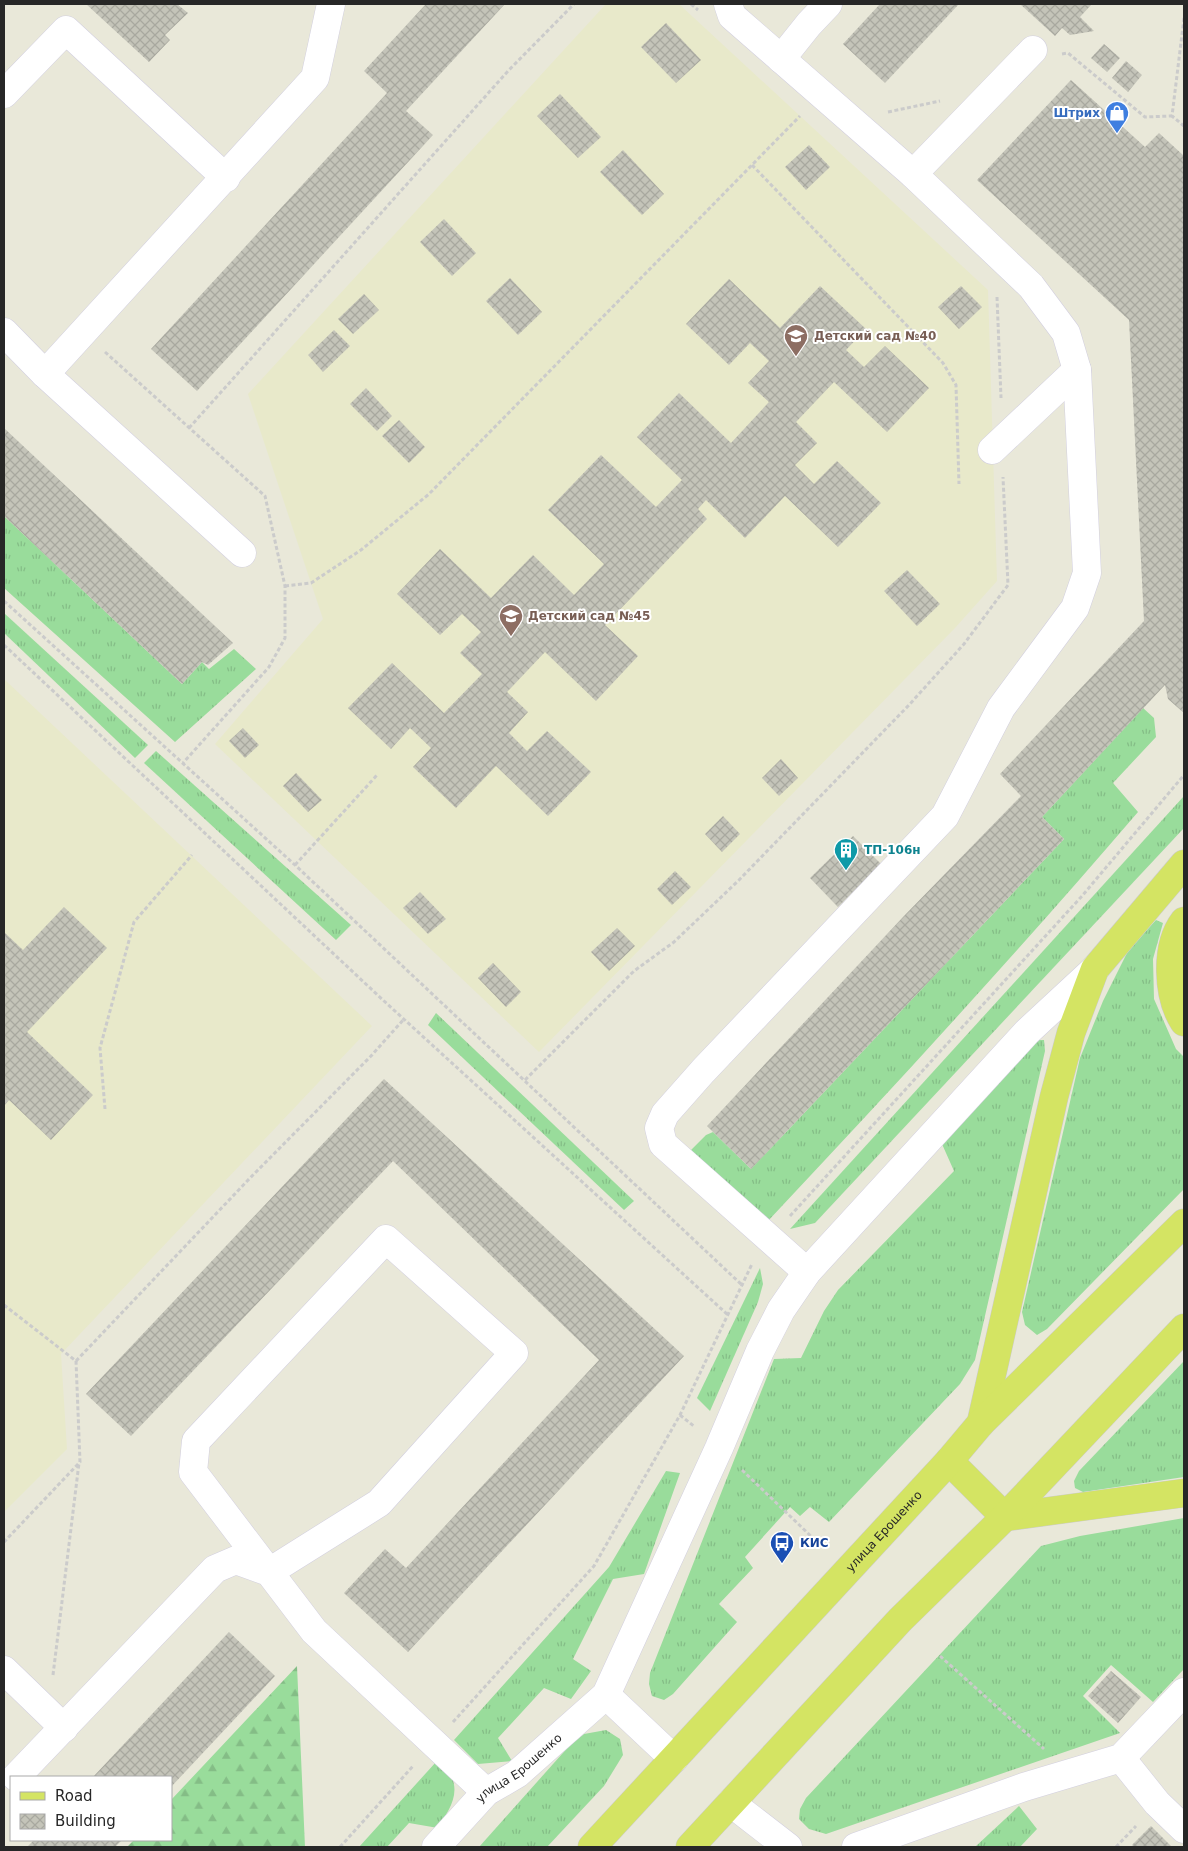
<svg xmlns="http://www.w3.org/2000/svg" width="1188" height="1851" font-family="'DejaVu Sans',sans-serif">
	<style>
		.education { fill: #e8e9ca }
		.grass { fill: url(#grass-tufts) }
		.forest { fill: url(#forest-firs) }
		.building { fill: url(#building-cross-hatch) }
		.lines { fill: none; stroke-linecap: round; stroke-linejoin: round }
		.minor-casing { stroke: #d2cfdf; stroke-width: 29 }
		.major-casing { stroke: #cbcbcb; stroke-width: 29 }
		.path { stroke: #cbcbcb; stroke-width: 3; stroke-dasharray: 4 2.5; stroke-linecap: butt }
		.minor { stroke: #fff; stroke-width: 28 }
		.major { stroke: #d4e463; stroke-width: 28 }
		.labels { text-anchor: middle; stroke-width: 4; stroke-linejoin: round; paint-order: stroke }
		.shop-label { font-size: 12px; font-weight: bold; fill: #366cbe; stroke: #fff; text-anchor: end }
		.education-label { font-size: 12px; font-weight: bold; fill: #785e54; stroke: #fff; text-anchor: start }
		.culture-label { font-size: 12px; font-weight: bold; fill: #0d838f; stroke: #fff; text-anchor: start }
		.street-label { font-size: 12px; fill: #272727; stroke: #fff }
		.transit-label { font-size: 12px; font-weight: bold; fill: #164399; stroke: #fff; text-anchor: start }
	</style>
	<defs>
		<pattern id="grass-tufts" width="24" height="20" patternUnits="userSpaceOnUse" patternTransform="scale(1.25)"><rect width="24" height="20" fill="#99dc9b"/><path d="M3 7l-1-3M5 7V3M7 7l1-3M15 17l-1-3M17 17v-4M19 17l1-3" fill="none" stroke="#84bd86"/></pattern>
		<pattern id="forest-firs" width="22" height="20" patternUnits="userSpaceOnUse" patternTransform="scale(1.25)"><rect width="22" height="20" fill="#99dc9b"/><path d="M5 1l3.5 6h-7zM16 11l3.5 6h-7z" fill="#84bd86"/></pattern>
		<pattern id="building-cross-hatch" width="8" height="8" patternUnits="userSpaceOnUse" patternTransform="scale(1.25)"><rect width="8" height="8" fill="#c4c4b9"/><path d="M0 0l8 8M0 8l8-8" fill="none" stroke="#a8a89f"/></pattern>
	</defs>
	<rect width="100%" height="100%" fill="#e9e8d9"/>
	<g class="education">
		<path d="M606,4H679L988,290L997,581L955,628L539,1052L215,744L323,619L248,394Z"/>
		<path d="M4,679L372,1026L61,1354L67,1449L4,1512Z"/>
	</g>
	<g class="grass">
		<path d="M4,516L182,684L202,662L209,669L234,649L256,669L175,742L4,588Z"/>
		<path d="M4,613L148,745L135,758L4,633Z"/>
		<path d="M1143,708L1154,718L1156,737L1113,783L1138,812C1018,952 893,1088 767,1222L691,1150L706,1135L713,1132L751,1169L1064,839L1042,817Z"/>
		<path d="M156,751L351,925L336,940L144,763Z"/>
		<path d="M1184,796V828L815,1223L790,1229Z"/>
		<path d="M1156,920L1163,923L1153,959L1154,999L1176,1049L1184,1057V1189L1047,1329L1037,1335L1025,1325L1022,1312L1080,1058L1103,1001L1128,951Z"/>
		<path d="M436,1013L634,1201L624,1210L428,1025Z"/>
		<path d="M1037,1040H1044L1045,1051L975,1360L960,1384L829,1522L810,1507L800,1516L790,1507L745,1557L753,1568L719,1604L737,1622L673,1694L664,1700L652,1696L649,1684L650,1673L774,1359L801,1358L824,1311L838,1290L954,1171L942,1144Z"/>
		<path d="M760,1268L763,1284L758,1302L710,1411L697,1398Z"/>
		<path d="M1184,1361V1477L1083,1492L1075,1488L1074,1481L1079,1471Z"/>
		<path d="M666,1471L680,1473L644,1574L613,1579L573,1659L591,1671L571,1699L544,1688L498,1738L512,1761L478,1764L454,1740L609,1567Z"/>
		<path d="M1184,1518V1669L1153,1702L1111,1665L1083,1696L1120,1733L826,1834L809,1829L799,1819L800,1809L806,1798L1041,1546L1080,1536Z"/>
		<path d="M606,1730L620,1739L623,1755L604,1786L547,1847H479L570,1745L584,1734Z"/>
		<path d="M436,1762C441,1766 448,1771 451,1776C461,1795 447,1813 438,1828L409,1823L387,1847H359Z"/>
		<path d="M1019,1806L1037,1829L1020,1847H975Z"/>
	</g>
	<path class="forest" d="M297,1666L305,1847H127L134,1840H171V1800Z"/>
	<g class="building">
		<path d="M86,4H177L188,13L165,35L170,40L149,62Z"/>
		<path d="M426,4H505L406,111L433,135L197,391L151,349L387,93L364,71Z"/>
		<path d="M880,4H959L885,83L843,44Z"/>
		<path d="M1020,4H1092L1080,17L1094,31L1070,35L1062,28L1055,36Z"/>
		<path d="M666,23L701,60L676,83L641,47Z"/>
		<path d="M1104,44L1120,58L1107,72L1091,58Z"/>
		<path d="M1126,61L1142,75L1128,92L1112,78Z"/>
		<path d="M1071,80L1145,147L1159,133L1184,156V713L1168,699L1165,685L1042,817L1064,839L751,1169L707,1126L904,916L1021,796L1000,774L1144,621L1129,320L977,180Z"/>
		<path d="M560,94L601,137L578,158L537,116Z"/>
		<path d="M809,145L830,167L806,190L785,167Z"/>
		<path d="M623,150L664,194L642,215L600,172Z"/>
		<path d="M444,219L476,253L452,276L420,242Z"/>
		<path d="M510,278L542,312L518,335L486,301Z"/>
		<path d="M729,279L780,328L820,286L866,329L846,350L864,367L885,346L929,388L887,432L834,382L796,422L817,443L795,465L814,484L837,461L881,503L838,547L785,496L745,538L706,500L698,509L707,519L605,625L638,656L596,701L545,652L507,692L528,712L509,733L527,751L547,731L591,772L548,816L496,766L456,808L413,767L431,748L410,728L391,749L348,708L392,663L444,713L482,674L460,653L481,632L462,614L440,635L397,594L440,549L491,598L533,555L574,595L604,564L548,510L601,455L656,507L682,480L637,437L679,393L731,443L769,402L748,383L769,361L750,343L729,365L686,324Z"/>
		<path d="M961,286L982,307L959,329L938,307Z"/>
		<path d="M364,294L379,310L353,334L338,319Z"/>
		<path d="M334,330L350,346L323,372L308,355Z"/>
		<path d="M366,388L392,416L377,431L350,404Z"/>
		<path d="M399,420L425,447L409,463L382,436Z"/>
		<path d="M4,428L101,519L233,643L208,665L202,662L182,684L4,516Z"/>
		<path d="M907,570L940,604L917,626L884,591Z"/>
		<path d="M243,728L259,745L245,758L229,741Z"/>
		<path d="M781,759L798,778L779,796L762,778Z"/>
		<path d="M296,773L322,800L308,812L283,786Z"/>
		<path d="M723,816L740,834L722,852L705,834Z"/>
		<path d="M853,836L881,864L838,907L810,878Z"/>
		<path d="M675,871L691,887L672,905L657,889Z"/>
		<path d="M420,892L446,919L428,934L403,908Z"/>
		<path d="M64,907L107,948L27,1032L93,1095L51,1140L9,1100L4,1106V932L23,950Z"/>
		<path d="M617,928L635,946L609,971L591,952Z"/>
		<path d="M493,963L521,992L506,1007L478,978Z"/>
		<path d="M384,1079L684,1356L408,1652L344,1593L385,1549L406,1568L599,1360L393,1161L131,1436L86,1394Z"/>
		<path d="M229,1632L275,1676L171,1787V1777H93Z"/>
		<path d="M1111,1671L1141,1697L1118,1723L1088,1696Z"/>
		<path d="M1151,1826L1172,1847H1134L1132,1845Z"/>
		<path d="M34,1840H122L115,1847H27Z"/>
	</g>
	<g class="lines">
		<g class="minor-casing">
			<g id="minor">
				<path d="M728,4L732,16L913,174L1031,286L1066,333L1077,370L1087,573L1075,608L1001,708L945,816L703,1071L665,1114L659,1128L663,1144L807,1272"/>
				<path d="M781,59L809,24L828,4"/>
				<path d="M4,94L66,30L226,178"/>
				<path d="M913,174L1033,50"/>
				<path d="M4,332L45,374L242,553"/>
				<path d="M45,374L315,78L331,4"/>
				<path d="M992,450L1077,370"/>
				<path d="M4,1670L64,1728"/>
				<path d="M606,1695L674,1759"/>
				<path d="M1121,1758L1157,1803L1184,1829"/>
				<path d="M16,1777L215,1569L236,1560L269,1572L379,1503L514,1353L386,1239L196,1441L193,1472L314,1631L486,1792"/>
				<path d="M731,1803L788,1847"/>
				<path id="s1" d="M436,1847L486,1792L517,1774L606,1695L719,1448L760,1351L781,1310L807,1272L1027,1032L1095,969"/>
				<path d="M856,1847L1024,1787L1121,1758L1184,1692"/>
			</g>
		</g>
		<g class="major-casing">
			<g id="major">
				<path d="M1184,921C1165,946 1167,996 1184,1022"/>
				<path d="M981,1423L1054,1097L1071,1033L1095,969L1184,864"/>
				<path d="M949,1461L1005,1517"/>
				<path d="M1005,1517L1184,1493"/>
				<path id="s2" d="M592,1847L949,1461L981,1423L1184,1223"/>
				<path d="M690,1847L900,1620L1005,1517L1184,1328"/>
			</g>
		</g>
		<g class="path">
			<path d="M691,4L698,10"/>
			<path d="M1184,18L1172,116L1184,126"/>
			<path d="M1062,54L1068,53L1145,117L1172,116"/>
			<path d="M888,112L940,101"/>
			<path d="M752,165L943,363L956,385L959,484"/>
			<path d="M997,297L1001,398"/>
			<path d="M105,352L265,496L285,586V638L269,667L183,763"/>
			<path d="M189,428L508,71L574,4"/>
			<path d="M285,586L311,583L361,550L429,494L800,116"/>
			<path d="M4,601L295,865L743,1286"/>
			<path d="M4,645L384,1001L728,1315"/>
			<path d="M295,865L378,774"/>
			<path d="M525,1080L634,971L674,942L739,880L909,705L964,644L1008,585L1003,477"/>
			<path d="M105,1109L100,1048L134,922L192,855"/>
			<path d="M790,1216L1082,896L1184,775"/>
			<path d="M4,1305L76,1361L80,1462L4,1542"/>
			<path d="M76,1361L251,1177L371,1056L404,1019"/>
			<path d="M680,1415L695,1427"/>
			<path d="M742,1470L817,1542"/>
			<path d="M940,1656L1044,1749"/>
			<path d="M53,1675L79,1463"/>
			<path d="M453,1722L594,1566L680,1415L752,1264"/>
			<path d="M340,1847L414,1765"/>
			<path d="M1116,1847L1136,1826"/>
		</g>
		<use href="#minor" class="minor"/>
		<use href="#major" class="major"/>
	</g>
	<defs>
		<g id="shop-pin" transform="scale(1.25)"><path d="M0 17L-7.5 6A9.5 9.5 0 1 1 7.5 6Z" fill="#3f7fe0" stroke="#fff"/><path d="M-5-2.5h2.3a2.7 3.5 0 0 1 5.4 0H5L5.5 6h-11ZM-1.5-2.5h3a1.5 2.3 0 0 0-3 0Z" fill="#fff"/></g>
		<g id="school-pin" transform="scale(1.25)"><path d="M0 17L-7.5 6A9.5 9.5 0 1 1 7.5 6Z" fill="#8d6e63" stroke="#fff"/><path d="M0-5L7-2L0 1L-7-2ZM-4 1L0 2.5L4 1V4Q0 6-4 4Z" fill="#fff"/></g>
		<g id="building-pin" transform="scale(1.25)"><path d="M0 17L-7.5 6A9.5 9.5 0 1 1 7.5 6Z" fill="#0f9aa8" stroke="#fff"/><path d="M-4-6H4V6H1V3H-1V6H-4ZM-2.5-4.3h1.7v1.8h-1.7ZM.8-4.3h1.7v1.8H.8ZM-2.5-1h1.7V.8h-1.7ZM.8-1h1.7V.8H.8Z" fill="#fff"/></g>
		<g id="bus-pin" transform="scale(1.25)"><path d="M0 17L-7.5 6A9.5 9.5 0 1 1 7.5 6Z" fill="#1a4fb4" stroke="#fff"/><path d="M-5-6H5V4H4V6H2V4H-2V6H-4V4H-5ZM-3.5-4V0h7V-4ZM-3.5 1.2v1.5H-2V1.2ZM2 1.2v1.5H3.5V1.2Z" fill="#fff"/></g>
	</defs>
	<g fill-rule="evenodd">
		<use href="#shop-pin" x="1117" y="113"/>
		<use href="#school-pin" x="796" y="336"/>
		<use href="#school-pin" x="511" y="616"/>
		<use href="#building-pin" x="846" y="850"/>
		<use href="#bus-pin" x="782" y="1543"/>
	</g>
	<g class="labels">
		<g class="shop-label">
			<text x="1100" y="117">Штрих</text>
		</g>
		<g class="education-label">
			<text x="814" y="340">Детский сад №40</text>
			<text x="528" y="620">Детский сад №45</text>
		</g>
		<g class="culture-label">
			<text x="864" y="854">ТП-106н</text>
		</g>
		<g class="street-label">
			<text dy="4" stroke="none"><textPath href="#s2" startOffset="430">улица Ерошенко</textPath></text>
			<text dy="4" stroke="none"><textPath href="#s1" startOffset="115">улица Ерошенко</textPath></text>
		</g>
		<g class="transit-label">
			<text x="800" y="1547">КИС</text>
		</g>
	</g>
	<rect width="1188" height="1851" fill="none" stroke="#272727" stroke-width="10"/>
	<rect x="10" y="1776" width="162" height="65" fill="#ffffff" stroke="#a9a9a9"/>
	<rect x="20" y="1792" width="25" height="8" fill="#d4e463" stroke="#a9a9a9"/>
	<text x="55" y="1801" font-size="15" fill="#272727">Road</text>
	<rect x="20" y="1814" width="25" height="15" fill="url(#building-cross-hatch)" stroke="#a9a9a9"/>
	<text x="55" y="1826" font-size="15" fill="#272727">Building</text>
</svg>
